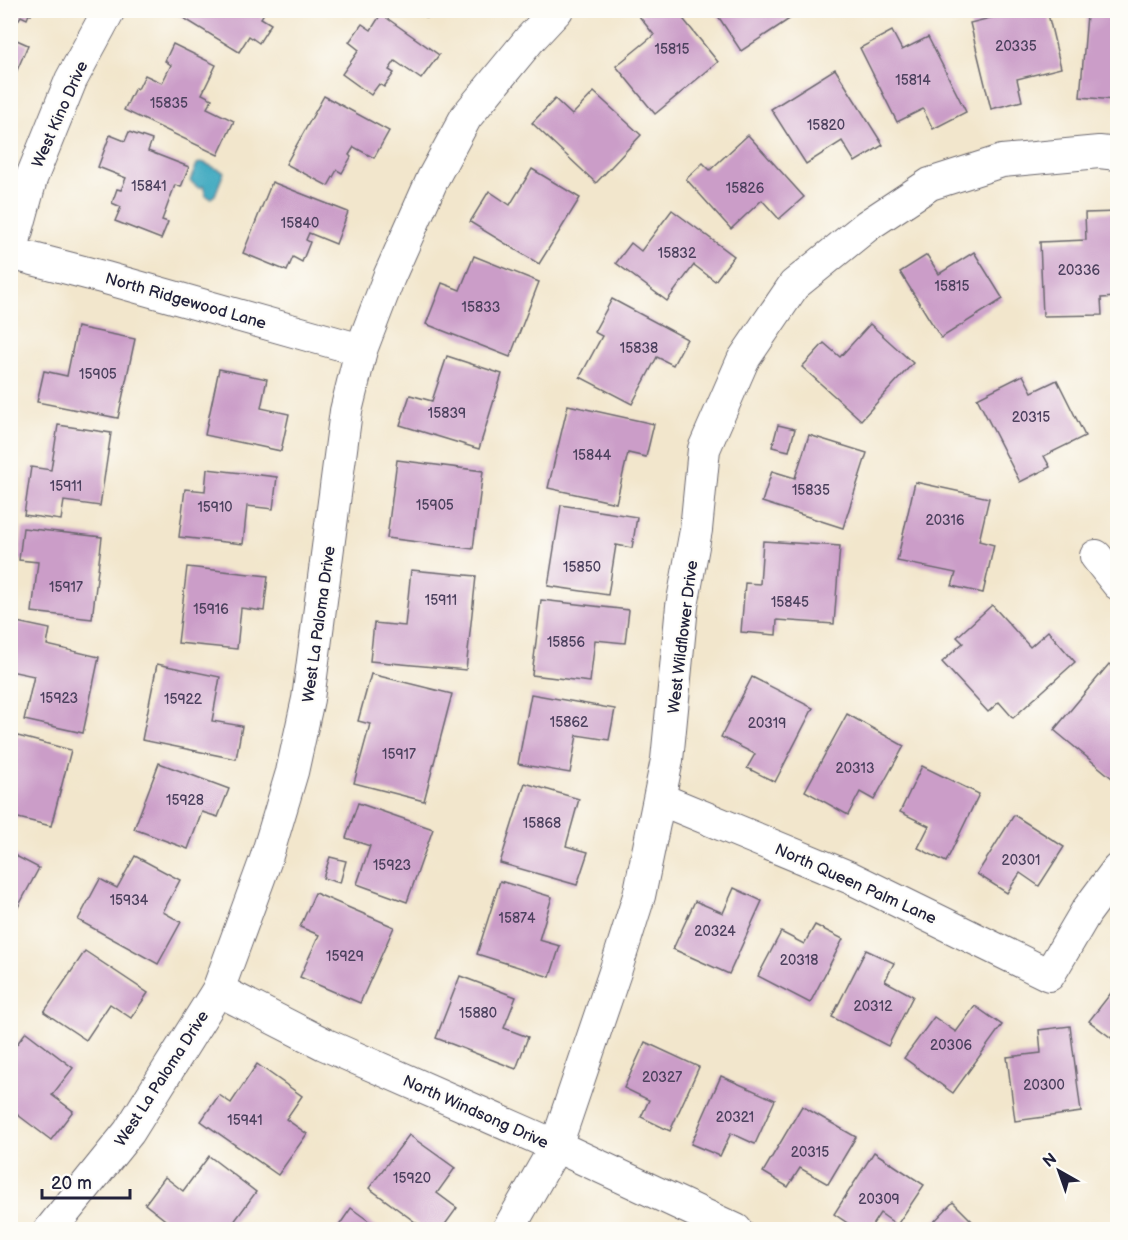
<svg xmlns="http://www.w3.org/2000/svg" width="1128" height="1240" font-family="'Balsamiq Sans',sans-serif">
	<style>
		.water { fill: #3ea8bf; stroke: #30657d; stroke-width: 1.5 }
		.building { fill: #cb9dc8 }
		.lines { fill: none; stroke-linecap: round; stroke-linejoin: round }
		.street-casing { stroke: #6b676e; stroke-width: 34 }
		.street { stroke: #fff; stroke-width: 32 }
		.labels { text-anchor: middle; stroke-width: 4.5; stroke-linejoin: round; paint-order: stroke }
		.number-label { font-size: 14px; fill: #4c415e }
		.street-label { font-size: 16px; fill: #22223b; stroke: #fdfcf7 }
	</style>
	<rect width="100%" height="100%" fill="#fdfcf7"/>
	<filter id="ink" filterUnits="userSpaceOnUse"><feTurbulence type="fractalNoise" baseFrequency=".0167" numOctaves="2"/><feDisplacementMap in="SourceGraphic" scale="12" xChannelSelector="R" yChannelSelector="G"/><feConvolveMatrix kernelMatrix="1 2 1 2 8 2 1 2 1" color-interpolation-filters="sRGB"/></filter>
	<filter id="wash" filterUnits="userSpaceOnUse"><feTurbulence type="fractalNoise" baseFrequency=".008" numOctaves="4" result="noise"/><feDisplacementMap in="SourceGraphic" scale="24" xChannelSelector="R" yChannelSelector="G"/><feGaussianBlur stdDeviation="1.35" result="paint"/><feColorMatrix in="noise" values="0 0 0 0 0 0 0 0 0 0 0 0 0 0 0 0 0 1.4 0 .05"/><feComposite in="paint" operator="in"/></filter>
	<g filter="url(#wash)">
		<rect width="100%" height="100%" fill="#f2e6cc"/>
		<path class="water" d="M202,162L224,172L215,195L211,198L206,196L203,186L199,188L190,181L197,164Z"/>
		<g id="blocks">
			<g class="building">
				<path d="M10,10H33L31,15L29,14L27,19L21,16L10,33Z"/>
				<path d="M179,10H266L261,18L271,24L259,43L249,36L239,52L177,14Z"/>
				<path d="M418,10H434L427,18Z"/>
				<path d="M646,10H676L718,62L655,114L616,66L654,35L639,16Z"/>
				<path d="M714,10H803L741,51Z"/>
				<path d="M1022,10H1047L1061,68L1017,79L1022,101L991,109L970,23Z"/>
				<path d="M381,14L439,55L421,79L395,61L389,70L394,73L384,87L379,84L371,95L342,74L359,50L349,42L362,24L371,30Z"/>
				<path d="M1087,15L1118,18V76H1116L1114,100L1080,97Z"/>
				<path d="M892,31L902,50L928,37L966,112L933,129L923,109L897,122L860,48Z"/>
				<path d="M10,37L28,45L15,75L10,72Z"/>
				<path d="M173,44L216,65L202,94L212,99L207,108L234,121L218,155L124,110L135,88L138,89L145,75L162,83L171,65L165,61Z"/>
				<path d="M835,69L883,145L855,162L842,141L806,164L771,109Z"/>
				<path d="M594,92L641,135L596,183L532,123L555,99L572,115Z"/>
				<path d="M324,96L389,131L374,158L354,147L349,155L351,157L342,173L337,170L328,186L286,164Z"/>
				<path d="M129,132L152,140L148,151L189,167L181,187L175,185L162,220L168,222L161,239L115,221L121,207L112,203L117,189L121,190L126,178L98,167L110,135L125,141Z"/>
				<path d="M748,135L804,197L779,219L762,200L731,229L686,179L703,163L710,170Z"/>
				<path d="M532,169L580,198L539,264L470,222L489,191L510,205Z"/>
				<path d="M272,182L348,212L336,244L309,233L306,240L310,242L302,262L293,257L287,271L243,253Z"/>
				<path d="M672,210L734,256L715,281L694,265L667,301L616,263L631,243L641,251Z"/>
				<path d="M1118,212V297L1101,298L1102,315L1043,316L1040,242L1086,240L1085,213Z"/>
				<path d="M974,252L1003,299L941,338L900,272L927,255L939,274Z"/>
				<path d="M474,256L539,282L510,357L426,324L442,283L460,290Z"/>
				<path d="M612,299L687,339L673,365L657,357L632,404L580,377L602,336L594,332Z"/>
				<path d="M870,324L913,363L861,420L802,367L824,343L840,357Z"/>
				<path d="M77,327L135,339L118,418L37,402L44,371L67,376Z"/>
				<path d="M447,356L502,374L479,449L400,425L410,395L432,401Z"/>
				<path d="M219,369L267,379L261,408L289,414L281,451L205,435Z"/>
				<path d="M1023,375L1032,392L1057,380L1085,436L1044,456L1050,467L1020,482L977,398Z"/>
				<path d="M568,405L654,424L646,457L628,453L616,503L548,488Z"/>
				<path d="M58,425L111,433L100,506L64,501L61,520L24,515L31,467L51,470Z"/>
				<path d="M778,425L795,429L789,451L772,447Z"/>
				<path d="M809,435L867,453L843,528L762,502L772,471L795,478Z"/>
				<path d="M397,460L483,471L473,549L387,538Z"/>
				<path d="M207,469L277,477L273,509L247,506L243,544L179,537L185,489L205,491Z"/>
				<path d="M915,482L989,498L979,541L994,545L983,593L952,586L956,573L897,561Z"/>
				<path d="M561,505L637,517L632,548L616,545L608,595L548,586Z"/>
				<path d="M23,528L102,537L92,619L32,612L38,562L19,560Z"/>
				<path d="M763,541L840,546L834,624L777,620L776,635L741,632L745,583L760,584Z"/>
				<path d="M187,567L268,576L264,611L241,608L237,649L178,643Z"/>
				<path d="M411,570L476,576L466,670L370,661L374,623L405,626Z"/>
				<path d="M541,600L629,610L625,643L595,640L590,682L532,675Z"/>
				<path d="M992,605L1030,647L1048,631L1075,662L1013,718L999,702L988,712L942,662L963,643L957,637Z"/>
				<path d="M12,621L50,629L47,645L99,657L83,733L24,720L34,676L10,671Z"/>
				<path d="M157,664L220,677L212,721L242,726L236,759L142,740Z"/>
				<path d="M1109,664L1118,671V771L1112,778L1054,730Z"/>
				<path d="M371,674L452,694L424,801L354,783L370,724L358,721Z"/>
				<path d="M752,677L813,708L775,782L747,768L755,754L721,737Z"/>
				<path d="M531,694L615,709L609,740L577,735L570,773L518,764Z"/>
				<path d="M847,714L904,746L874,800L860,792L848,815L805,791Z"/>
				<path d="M10,734L71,750L51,826L10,816Z"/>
				<path d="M159,763L229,789L218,817L202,812L188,849L134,829Z"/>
				<path d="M922,766L979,794L946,862L918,848L929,826L900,812Z"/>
				<path d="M525,783L579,799L566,846L588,852L577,885L500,863Z"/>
				<path d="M358,803L433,829L407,902L357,884L370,846L346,838Z"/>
				<path d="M1014,815L1064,847L1039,886L1020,873L1007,893L977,874Z"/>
				<path d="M10,853L39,868L10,922Z"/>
				<path d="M135,856L180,880L163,912L181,922L158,964L78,920L100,879L117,888Z"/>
				<path d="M330,857L346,861L340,883L323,878Z"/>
				<path d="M500,881L552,897L539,940L560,946L550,977L477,954Z"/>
				<path d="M734,888L762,901L729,974L673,949L695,901L723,913Z"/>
				<path d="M315,893L394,927L360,1003L300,977L319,935L300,927Z"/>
				<path d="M815,925L843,939L810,1003L758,976L781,932L804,944Z"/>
				<path d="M866,950L894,963L885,981L913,996L888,1046L832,1017Z"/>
				<path d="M85,951L148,993L131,1018L110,1004L86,1040L44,1012Z"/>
				<path d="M460,976L516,997L504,1028L528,1037L516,1069L436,1038Z"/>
				<path d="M1111,993L1118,998V1043L1089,1021Z"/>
				<path d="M975,1006L1002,1025L953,1093L904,1058L934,1017L956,1032Z"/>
				<path d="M1070,1026L1081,1112L1015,1121L1007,1057L1041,1053L1039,1030Z"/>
				<path d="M26,1032L73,1068L52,1095L73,1111L51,1140L10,1109V1053Z"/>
				<path d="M645,1042L699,1067L670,1131L641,1117L649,1100L624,1088Z"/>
				<path d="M257,1064L302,1096L286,1119L307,1134L278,1175L201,1121L219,1095L231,1103Z"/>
				<path d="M721,1076L775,1100L755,1144L731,1133L720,1156L691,1144Z"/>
				<path d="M802,1106L856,1137L828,1184L800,1168L788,1187L763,1172Z"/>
				<path d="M409,1135L455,1168L437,1193L457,1208L441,1230H426L369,1188Z"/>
				<path d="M874,1152L924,1185L897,1225L880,1213L869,1230H858L834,1214Z"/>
				<path d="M209,1156L256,1192L228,1230H178L145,1204L165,1177L183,1191Z"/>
				<path d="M953,1202L981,1230H926Z"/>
				<path d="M351,1208L381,1230H336Z"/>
			</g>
		</g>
	</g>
	<g filter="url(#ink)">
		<use href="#blocks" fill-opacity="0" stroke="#6b676e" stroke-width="1.5"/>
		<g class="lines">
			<g class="street-casing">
				<g id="street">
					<path d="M10,253L106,278L361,350"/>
					<path d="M10,256L31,179L71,80L109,10"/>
					<path d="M1096,556L1118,584"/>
					<path d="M660,799L851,878L1049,975L1086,912L1118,869"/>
					<path d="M218,990L324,1044L556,1146L736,1230"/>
					<path d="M50,1230L129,1132L218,990L266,859L292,772L308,699L346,411L361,350L389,277L433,178L466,117L530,39L557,10"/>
					<path d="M508,1230L556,1146L616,969L639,896L667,760L682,606L696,530L704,449L743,360L794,285L868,225L930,184L1002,161L1099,152L1118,154"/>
				</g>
			</g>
			<use href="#street" class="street"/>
		</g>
	</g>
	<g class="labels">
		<g class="number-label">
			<text x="1016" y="51">20335</text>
			<text x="672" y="54">15815</text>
			<text x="913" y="85">15814</text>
			<text x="169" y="108">15835</text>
			<text x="826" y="130">15820</text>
			<text x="149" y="191">15841</text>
			<text x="745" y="193">15826</text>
			<text x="300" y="228">15840</text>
			<text x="677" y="258">15832</text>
			<text x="1079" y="275">20336</text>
			<text x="952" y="291">15815</text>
			<text x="481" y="312">15833</text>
			<text x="639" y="353">15838</text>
			<text x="98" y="379">15905</text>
			<text x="447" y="418">15839</text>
			<text x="1031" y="422">20315</text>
			<text x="592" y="460">15844</text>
			<text x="66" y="491">15911</text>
			<text x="811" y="495">15835</text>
			<text x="435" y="510">15905</text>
			<text x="215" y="512">15910</text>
			<text x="945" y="525">20316</text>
			<text x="582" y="572">15850</text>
			<text x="66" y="592">15917</text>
			<text x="441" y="605">15911</text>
			<text x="790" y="607">15845</text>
			<text x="211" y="614">15916</text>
			<text x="566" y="647">15856</text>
			<text x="59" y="703">15923</text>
			<text x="183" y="704">15922</text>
			<text x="569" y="727">15862</text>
			<text x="767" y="728">20319</text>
			<text x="399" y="759">15917</text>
			<text x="855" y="773">20313</text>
			<text x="185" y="805">15928</text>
			<text x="542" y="828">15868</text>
			<text x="1021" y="865">20301</text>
			<text x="392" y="870">15923</text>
			<text x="129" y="905">15934</text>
			<text x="517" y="923">15874</text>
			<text x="715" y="936">20324</text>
			<text x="345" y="961">15929</text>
			<text x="799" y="965">20318</text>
			<text x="873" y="1011">20312</text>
			<text x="478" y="1018">15880</text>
			<text x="951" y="1050">20306</text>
			<text x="662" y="1082">20327</text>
			<text x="1044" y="1090">20300</text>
			<text x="735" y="1122">20321</text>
			<text x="245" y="1125">15941</text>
			<text x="810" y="1157">20315</text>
			<text x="412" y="1183">15920</text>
			<text x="879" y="1204">20309</text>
		</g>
		<g class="street-label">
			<text transform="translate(59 114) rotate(-66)" y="6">West Kino Drive</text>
			<text transform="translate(186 300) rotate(16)" y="6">North Ridgewood Lane</text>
			<text transform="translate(318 624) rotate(-82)" y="6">West La Paloma Drive</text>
			<text transform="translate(682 637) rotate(-83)" y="6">West Wildflower Drive</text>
			<text transform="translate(856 883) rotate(24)" y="6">North Queen Palm Lane</text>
			<text transform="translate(161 1078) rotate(-57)" y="6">West La Paloma Drive</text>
			<text transform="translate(476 1111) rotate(24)" y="6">North Windsong Drive</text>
		</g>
	</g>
	<rect width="1128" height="1240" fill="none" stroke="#fdfcf7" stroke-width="36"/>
	<g transform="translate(1059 1171) rotate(320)" stroke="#fdfcf7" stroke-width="4.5" paint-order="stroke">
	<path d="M0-4.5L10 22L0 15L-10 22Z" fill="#22223b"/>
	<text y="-9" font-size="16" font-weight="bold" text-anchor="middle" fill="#22223b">N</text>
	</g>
	<path d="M42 1189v9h88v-9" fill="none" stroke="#22223b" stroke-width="3"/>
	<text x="51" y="1189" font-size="18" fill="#22223b" stroke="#fdfcf7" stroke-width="4.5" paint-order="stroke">20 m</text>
</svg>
